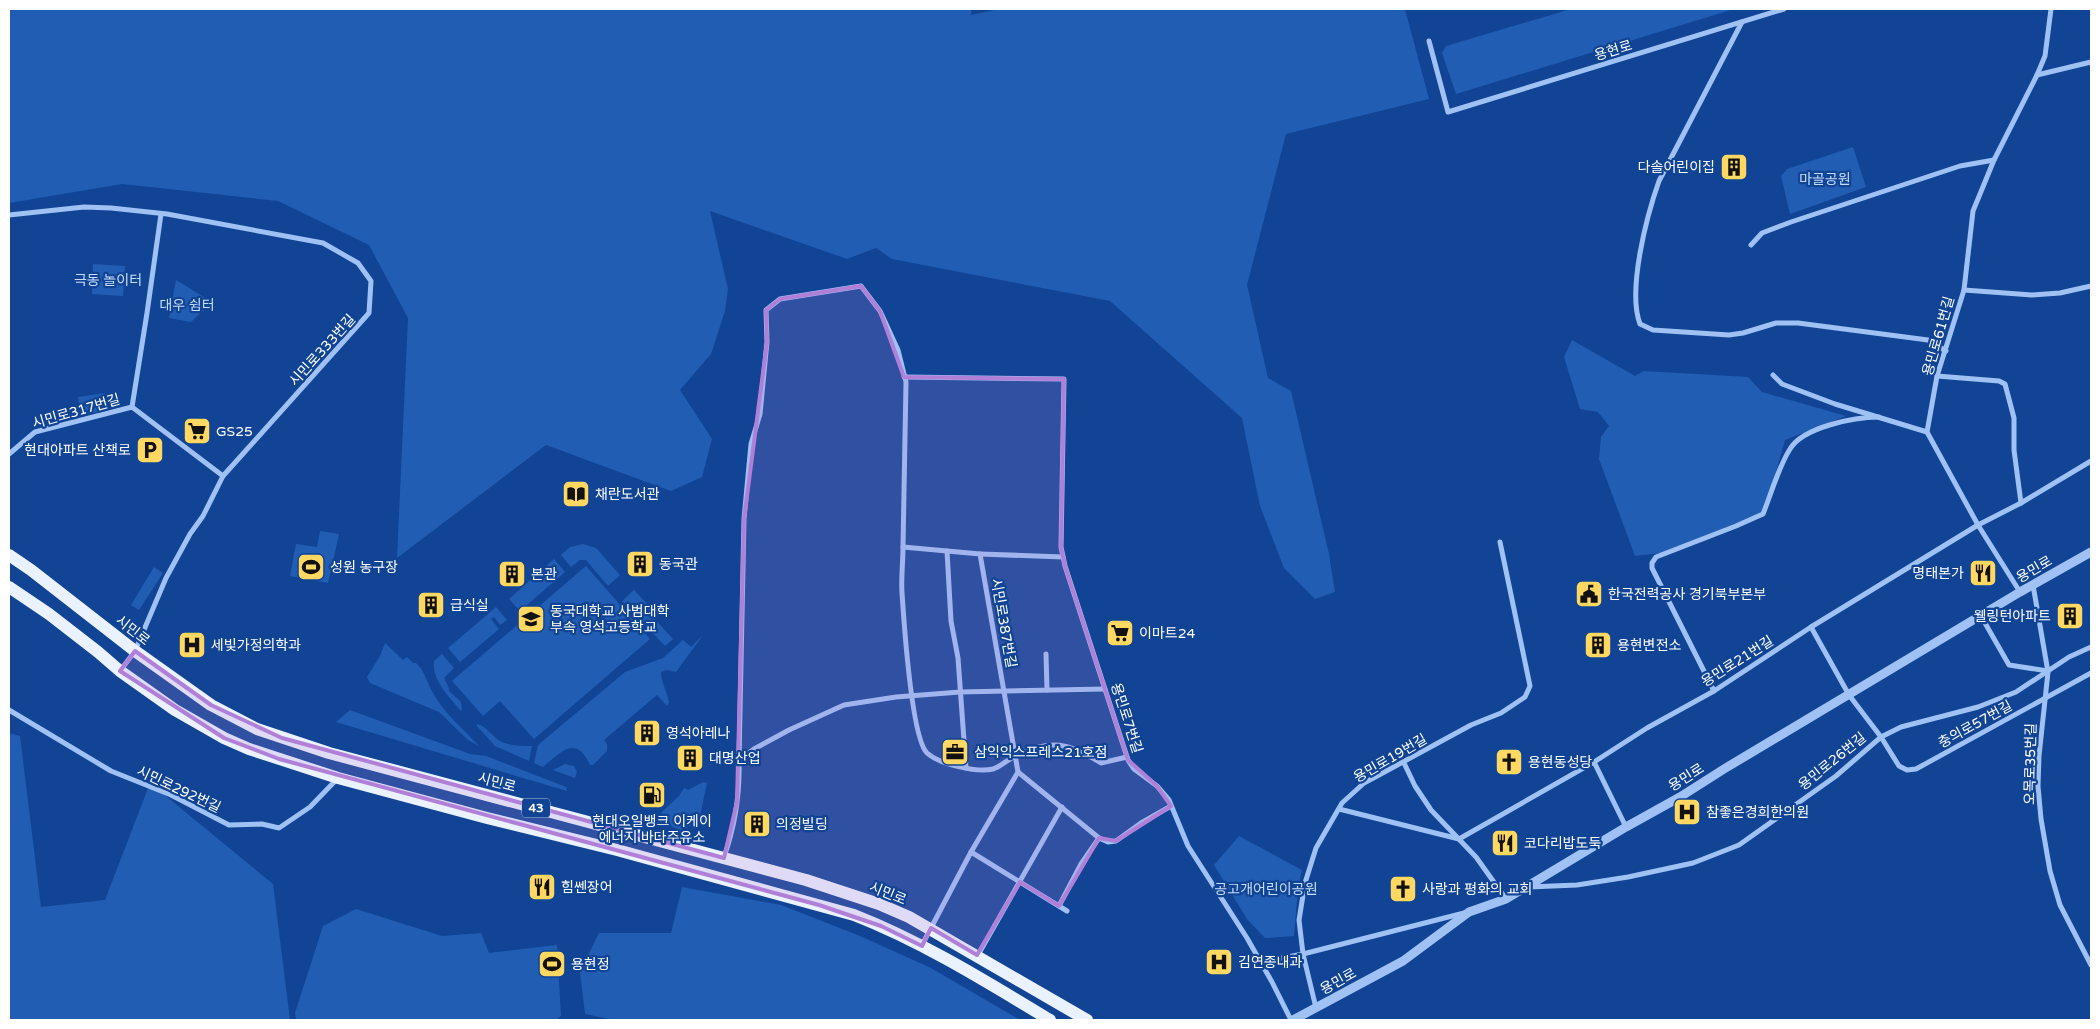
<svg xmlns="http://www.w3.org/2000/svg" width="2100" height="1029" font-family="'Varela Round','Noto Sans KR',sans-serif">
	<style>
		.green { fill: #225db4 }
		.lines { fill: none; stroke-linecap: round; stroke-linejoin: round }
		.minor { stroke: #9fc1f3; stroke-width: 5 }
		.tertiary { stroke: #9fc1f3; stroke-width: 9 }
		.primary { stroke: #ebf2ff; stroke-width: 12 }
		.marked { fill: #b080d9; fill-opacity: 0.2; stroke: #b080d9; stroke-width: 4; stroke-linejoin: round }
		.labels { text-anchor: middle; stroke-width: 4.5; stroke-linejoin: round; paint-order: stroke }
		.shield { fill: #114494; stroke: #b8c7df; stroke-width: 1 }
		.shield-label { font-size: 12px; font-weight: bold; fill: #fff }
		.street-label { font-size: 14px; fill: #fff; stroke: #114494 }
		.poi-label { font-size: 14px; fill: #fff; stroke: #114494; text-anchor: start }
		.park-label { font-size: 14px; fill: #c7ddfd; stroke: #114494 }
	</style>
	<rect width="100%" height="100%" fill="#114494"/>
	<g class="green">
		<path d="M9,9H971V15L999,9H1405L1429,99L1286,134L1247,285L1268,378L1291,391L1329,554L1335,592L1315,599L1284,568L1260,506L1242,418L1110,301L892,259L876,248L847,259L710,211L728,289L725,311L711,354L680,390L712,439L702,477L671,491L546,445L397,558L408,318L369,245L278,201L122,184L9,203Z"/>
		<path d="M1571,9H1734L1456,94L1442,53L1446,46Z"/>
		<path d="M1853,147L1866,187L1790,214L1781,176L1787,169Z"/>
		<path d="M93,264L125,266L123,296L92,294Z"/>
		<path d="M176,280L212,302L191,322L169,318Z"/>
		<path d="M1572,340L1635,376L1644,371L1748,377L1762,392L1846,416L1785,440L1774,479L1760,514L1662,553L1635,556L1599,459L1601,437L1609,426L1598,412L1580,409L1564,357Z"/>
		<path d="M105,393V411L81,415L78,397Z"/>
		<path d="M320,531L339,534L328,583L290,576L296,544L317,547Z"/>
		<path d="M583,544L596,548L620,575L608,586L586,560H580L571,567L561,555L570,547Z"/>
		<path d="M554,559L565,572L520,611L509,599Z"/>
		<path d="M586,566L650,639L534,739L500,701L483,716L452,681Z"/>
		<path d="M154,567L163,573L139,610L131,605Z"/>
		<path d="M634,590L654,611L651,615L673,639L665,646L622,601Z"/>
		<path d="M496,607L507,620L500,625L494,617L491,619L499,629L460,662L448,648Z"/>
		<path d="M703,635L676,672L667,670L661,672C660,679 668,694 669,703L667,706L657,695L604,740L607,744V751L593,765H590C576,734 561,752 543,767L534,763L538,745L625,672L663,658L683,640L691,647Z"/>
		<path d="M385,643L403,660L407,657L413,663H416C425,671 427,683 433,693C444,713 463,729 479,746L468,740L439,712L370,683L367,677L380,656Z"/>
		<path d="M442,654L454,668L444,678L449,688V691L461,702L462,709L461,711C450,698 431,679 434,661Z"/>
		<path d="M350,710L470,754L486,756L566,787L567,791L336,722Z"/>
		<path d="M477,724C487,727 491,735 500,741C509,746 522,746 532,746L529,761L495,746L477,726Z"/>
		<path d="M9,733L20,736L41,907L105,900L150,783L273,884L290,1020H9Z"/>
		<path d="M565,764L574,766L577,772L575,778L553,770Z"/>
		<path d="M703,782L707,783L699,821L680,831L661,820V813L679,796L684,788L688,790Z"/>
		<path d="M1239,836L1302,870L1298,887L1294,936L1265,938L1247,919L1214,865Z"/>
		<path d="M682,887L781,905L860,936L931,968L1020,1020H614L585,1014L580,972L599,933H671Z"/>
		<path d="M356,909L442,936L481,933L489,953L557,945L561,1016L556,1020H296L295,1013L323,926Z"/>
	</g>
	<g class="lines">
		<g class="minor">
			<path d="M1742,22L1659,181C1647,215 1627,290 1640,324L1653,330L1729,335L1743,333L1776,323H1798L1928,340L1946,351"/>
			<path d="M1429,41L1448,112L1784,9"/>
			<path d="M2037,75L2091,62"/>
			<path d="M9,215L84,207L111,208L167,214L323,243L358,263L371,281L369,313L223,476L203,516L190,534L166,578L135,651L120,671"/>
			<path d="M1751,245L1762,233L1791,222L1960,166L1994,160"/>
			<path d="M1964,290L2032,295L2060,293L2091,286"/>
			<path d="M1773,375L1782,384L1835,404L1927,432"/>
			<path d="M1937,376L1999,381L2005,384L2014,418V450L2021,503"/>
			<path d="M904,377L1064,379L1061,547L1065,566L1128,760L1134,769L1157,786L1169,800L1188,846L1247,938L1272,982L1291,1020"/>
			<path d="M132,407L147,313L161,214"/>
			<path d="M9,454L35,432L132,407L223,476"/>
			<path d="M903,547C903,562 901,578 902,593C904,621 911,737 927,753C939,764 977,773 993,769C1000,767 1008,759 1016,756C1050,738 1069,743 1101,763L1127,757"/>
			<path d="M947,551L951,621L958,658L966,768"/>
			<path d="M980,554L1063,557"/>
			<path d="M2033,585L2048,672L2039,756L2038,786L2041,819L2050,871L2060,905L2091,965"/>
			<path d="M2020,592L1978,525L1927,432L1937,376L1964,290L1973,211L1994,160L2037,75L2045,56L2051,9"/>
			<path d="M1981,616L2009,665L2048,671"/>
			<path d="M1811,627L1849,695L1881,737L1899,766L1907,770L1916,769L2091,673"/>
			<path d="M1046,654L1047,690"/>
			<path d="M1714,691L1652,568V563L1656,557L1736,526L1763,514C1771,494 1779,466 1790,449C1803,427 1855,417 1879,417"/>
			<path d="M9,710L111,771L171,795L229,825L262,824L279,828L310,807L338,778"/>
			<path d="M739,760L744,519L751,444L760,414L767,342L766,310L780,299L861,286L880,311L898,350L906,382L903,547L980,554L1018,772L971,852L922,945"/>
			<path d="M1594,762L1626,827"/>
			<path d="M1404,763L1415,786L1431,810L1476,857L1506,899"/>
			<path d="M1018,772L1099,838"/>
			<path d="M1339,809L1459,839"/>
			<path d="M1459,839L1594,762L1647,728L1714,691L1811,627L1978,525L2021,503L2091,461"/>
			<path d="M971,852L1067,911"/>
			<path d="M724,857C735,826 740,793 739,760L754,749L789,730L844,705L896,697L960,692L1105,689"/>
			<path d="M1529,887L1577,885L1628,877L1693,863L1739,845L1836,776L1881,737L1901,727L1978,707L2016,692L2069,657L2091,647"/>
			<path d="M1059,906L1081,864L1099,838L1108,842L1116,841L1141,823L1171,806"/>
			<path d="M1464,913L1303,954L1299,920L1305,883L1316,848L1342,803L1364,783L1379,775L1471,725L1501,713L1525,697L1530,686L1500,542"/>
			<path d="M978,955L1062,807"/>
			<path d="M1261,962L1303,954L1316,1008"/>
		</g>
		<path class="tertiary" d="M1293,1020L1403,961L1469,912L1506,899L1626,827L1680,797L1724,769L2020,592L2091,552"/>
		<g class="primary">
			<path d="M9,555L31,570L135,651L211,705L257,729L329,753L806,880L879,904L909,917L1087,1020"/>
			<path d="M9,587L49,614L98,652L120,671L175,710L224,738L249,749L338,778L487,818L617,850L854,915C923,942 987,982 1050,1020"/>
		</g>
	</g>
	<path class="marked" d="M861,286L880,311L904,377L1064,379L1061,547L1065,566L1128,760L1157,786L1171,806L1116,841L1099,838L1059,906L1020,882L977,955L931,928L922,946L881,926L819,905L279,759L224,738L120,671L135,651L211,705L282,738L724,858L737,802L744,519L767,342L766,310L780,299Z"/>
	<defs>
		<g id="building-square" transform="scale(1.4375)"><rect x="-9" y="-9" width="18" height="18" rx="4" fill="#ffd861" stroke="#114494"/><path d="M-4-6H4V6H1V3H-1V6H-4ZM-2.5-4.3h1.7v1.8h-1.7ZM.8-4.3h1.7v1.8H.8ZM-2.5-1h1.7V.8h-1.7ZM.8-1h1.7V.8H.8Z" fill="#111"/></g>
		<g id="supermarket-square" transform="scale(1.4375)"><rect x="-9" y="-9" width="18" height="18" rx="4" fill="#ffd861" stroke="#114494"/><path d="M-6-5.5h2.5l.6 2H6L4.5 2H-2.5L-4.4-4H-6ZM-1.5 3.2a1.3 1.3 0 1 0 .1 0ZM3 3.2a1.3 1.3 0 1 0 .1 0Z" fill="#111"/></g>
		<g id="parking-square" transform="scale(1.4375)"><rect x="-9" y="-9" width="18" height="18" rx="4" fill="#ffd861" stroke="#114494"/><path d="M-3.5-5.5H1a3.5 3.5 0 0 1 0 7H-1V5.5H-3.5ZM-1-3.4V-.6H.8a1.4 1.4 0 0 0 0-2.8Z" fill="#111"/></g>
		<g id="library-square" transform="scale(1.4375)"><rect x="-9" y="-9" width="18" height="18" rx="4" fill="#ffd861" stroke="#114494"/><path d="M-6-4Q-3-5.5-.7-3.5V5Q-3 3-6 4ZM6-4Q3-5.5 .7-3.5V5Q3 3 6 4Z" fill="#111"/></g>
		<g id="stadium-square" transform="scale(1.4375)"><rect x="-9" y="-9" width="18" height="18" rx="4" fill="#ffd861" stroke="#114494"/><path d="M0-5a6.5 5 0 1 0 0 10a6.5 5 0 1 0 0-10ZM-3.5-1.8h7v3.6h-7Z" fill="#111"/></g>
		<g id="restaurant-square" transform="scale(1.4375)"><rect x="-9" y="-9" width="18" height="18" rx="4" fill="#ffd861" stroke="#114494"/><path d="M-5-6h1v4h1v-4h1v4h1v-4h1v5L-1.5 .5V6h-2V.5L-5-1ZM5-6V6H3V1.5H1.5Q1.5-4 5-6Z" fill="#111"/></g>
		<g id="civic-square" transform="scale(1.4375)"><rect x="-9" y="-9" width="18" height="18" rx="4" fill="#ffd861" stroke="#114494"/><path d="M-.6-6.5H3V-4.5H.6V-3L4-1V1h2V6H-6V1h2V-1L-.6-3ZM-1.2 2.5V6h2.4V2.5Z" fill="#111"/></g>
		<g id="school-square" transform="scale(1.4375)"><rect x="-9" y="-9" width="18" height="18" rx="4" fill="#ffd861" stroke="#114494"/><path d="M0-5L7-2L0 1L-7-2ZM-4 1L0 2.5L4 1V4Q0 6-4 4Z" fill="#111"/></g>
		<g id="hospital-square" transform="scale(1.4375)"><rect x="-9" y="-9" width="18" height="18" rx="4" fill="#ffd861" stroke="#114494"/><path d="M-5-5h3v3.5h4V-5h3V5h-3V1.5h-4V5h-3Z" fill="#111"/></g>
		<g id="office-square" transform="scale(1.4375)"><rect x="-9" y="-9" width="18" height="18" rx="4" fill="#ffd861" stroke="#114494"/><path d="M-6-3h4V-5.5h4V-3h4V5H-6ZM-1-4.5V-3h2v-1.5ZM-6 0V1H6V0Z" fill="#111"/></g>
		<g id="church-square" transform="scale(1.4375)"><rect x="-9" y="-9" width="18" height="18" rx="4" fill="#ffd861" stroke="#114494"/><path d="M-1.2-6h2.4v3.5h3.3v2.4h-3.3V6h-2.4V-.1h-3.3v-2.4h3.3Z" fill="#111"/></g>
		<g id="fuel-square" transform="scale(1.4375)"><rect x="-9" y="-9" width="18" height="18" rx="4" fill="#ffd861" stroke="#114494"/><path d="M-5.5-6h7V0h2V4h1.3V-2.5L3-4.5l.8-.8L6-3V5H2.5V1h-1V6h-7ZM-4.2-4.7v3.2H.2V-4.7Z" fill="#111"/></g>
	</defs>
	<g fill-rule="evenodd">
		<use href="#building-square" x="1734" y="167"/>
		<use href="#supermarket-square" x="197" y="431"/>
		<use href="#parking-square" x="150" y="450"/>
		<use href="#library-square" x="576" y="494"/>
		<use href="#building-square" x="640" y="564"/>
		<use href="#stadium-square" x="311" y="567"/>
		<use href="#restaurant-square" x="1983" y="573"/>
		<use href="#building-square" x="512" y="574"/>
		<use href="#civic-square" x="1589" y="594"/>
		<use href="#building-square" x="431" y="605"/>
		<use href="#building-square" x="2070" y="616"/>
		<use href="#school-square" x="531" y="619"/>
		<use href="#supermarket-square" x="1120" y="633"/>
		<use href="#hospital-square" x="192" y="645"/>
		<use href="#building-square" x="1598" y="645"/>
		<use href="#building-square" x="647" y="733"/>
		<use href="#office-square" x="955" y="752"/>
		<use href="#building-square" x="690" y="758"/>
		<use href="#church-square" x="1509" y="762"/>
		<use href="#fuel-square" x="652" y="795"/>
		<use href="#hospital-square" x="1687" y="812"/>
		<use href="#building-square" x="757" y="824"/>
		<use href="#restaurant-square" x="1505" y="843"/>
		<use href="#restaurant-square" x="542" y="887"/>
		<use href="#church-square" x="1403" y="889"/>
		<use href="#hospital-square" x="1219" y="962"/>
		<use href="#stadium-square" x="552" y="964"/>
	</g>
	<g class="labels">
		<rect class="shield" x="522" y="798.5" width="28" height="19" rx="4"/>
		<g class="shield-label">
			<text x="536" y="812">43</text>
		</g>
		<g class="street-label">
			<text transform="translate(1613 50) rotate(-17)" y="5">용현로</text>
			<text transform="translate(1938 336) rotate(-74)" y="5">용민로61번길</text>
			<text transform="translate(322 350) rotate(-48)" y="5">시민로333번길</text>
			<text transform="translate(76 411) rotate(-16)" y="5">시민로317번길</text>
			<text transform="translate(2034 569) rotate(-30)" y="5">용민로</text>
			<text transform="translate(1004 623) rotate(80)" y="5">시민로387번길</text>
			<text transform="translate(133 630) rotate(38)" y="5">시민로</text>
			<text transform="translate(1737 661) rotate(-32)" y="5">용민로21번길</text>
			<text transform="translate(1127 718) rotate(72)" y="5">용민로7번길</text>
			<text transform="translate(1975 724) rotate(-29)" y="5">충의로57번길</text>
			<text transform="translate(1390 758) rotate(-30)" y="5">용민로19번길</text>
			<text transform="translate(1832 761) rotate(-39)" y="5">용민로26번길</text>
			<text transform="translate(2030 764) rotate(-89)" y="5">오목로35번길</text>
			<text transform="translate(1686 777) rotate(-32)" y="5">용민로</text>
			<text transform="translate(497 782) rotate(15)" y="5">시민로</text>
			<text transform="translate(179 789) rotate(25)" y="5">시민로292번길</text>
			<text transform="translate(888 893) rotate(22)" y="5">시민로</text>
			<text transform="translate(1338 981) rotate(-29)" y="5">용민로</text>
		</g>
		<g class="poi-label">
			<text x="1715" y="172" text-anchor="end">다솔어린이집</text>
			<text x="216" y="436">GS25</text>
			<text x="131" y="455" text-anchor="end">현대아파트 산책로</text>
			<text x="595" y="499">채란도서관</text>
			<text x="659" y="569">동국관</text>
			<text x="330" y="572">성원 농구장</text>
			<text x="1964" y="578" text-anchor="end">명태본가</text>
			<text x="531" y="579">본관</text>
			<text x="1608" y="599">한국전력공사 경기북부본부</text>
			<text x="450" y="610">급식실</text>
			<text x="550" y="616">동국대학교 사범대학<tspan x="550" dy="16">부속 영석고등학교</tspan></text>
			<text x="2051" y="621" text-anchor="end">웰링턴아파트</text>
			<text x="1139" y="638">이마트24</text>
			<text x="211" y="650">세빛가정의학과</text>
			<text x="1617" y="650">용현변전소</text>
			<text x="666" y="738">영석아레나</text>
			<text x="974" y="757">삼익익스프레스21호점</text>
			<text x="709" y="763">대명산업</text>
			<text x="1528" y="767">용현동성당</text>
			<text x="1706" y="817">참좋은경희한의원</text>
			<text x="652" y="826" text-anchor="middle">현대오일뱅크 이케이<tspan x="652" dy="16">에너지 바다주유소</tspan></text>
			<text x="776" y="829">의정빌딩</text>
			<text x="1524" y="848">코다리밥도둑</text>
			<text x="561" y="892">힘쎈장어</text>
			<text x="1422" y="894">사랑과 평화의 교회</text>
			<text x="1238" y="967">김연종내과</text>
			<text x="571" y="969">용현정</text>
		</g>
		<g class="park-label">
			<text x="1825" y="184">마골공원</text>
			<text x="108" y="285">극동 놀이터</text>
			<text x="187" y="310">대우 쉼터</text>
			<text x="1266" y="894">공고개어린이공원</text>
		</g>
	</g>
	<rect width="2100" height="1029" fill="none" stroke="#ffffff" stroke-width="20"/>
</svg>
